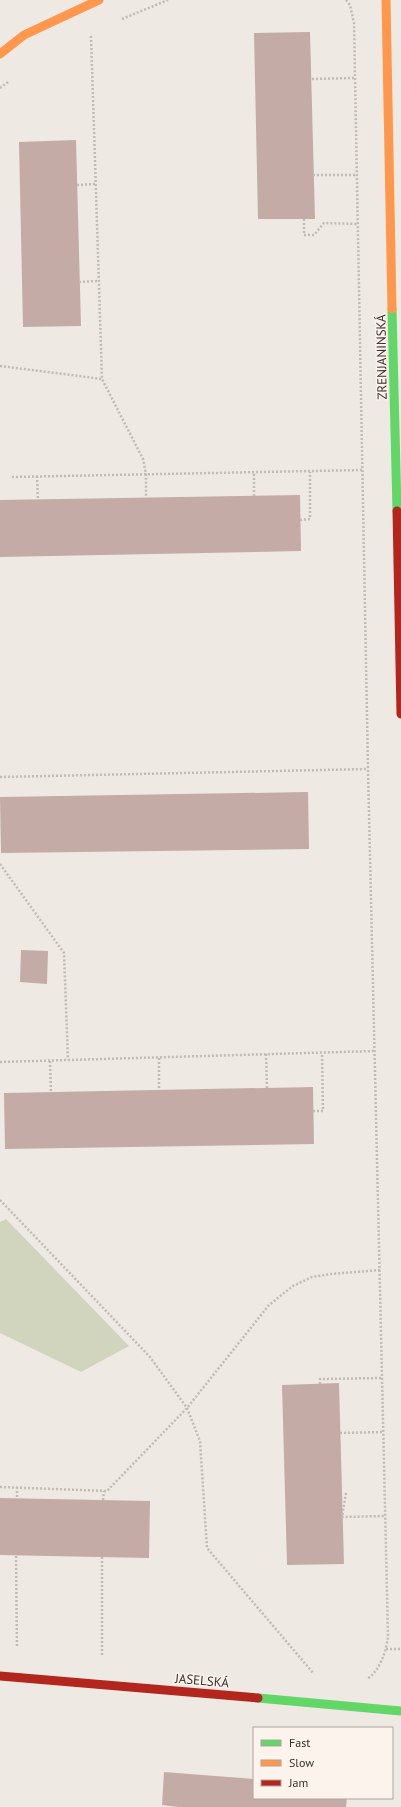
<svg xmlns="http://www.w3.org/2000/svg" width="401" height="1807" font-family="'PT Sans',sans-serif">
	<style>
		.green { fill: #d2d5bd }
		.building { fill: #c4aba5 }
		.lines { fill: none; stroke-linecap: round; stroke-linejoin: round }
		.path { stroke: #c2bab4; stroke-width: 2.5; stroke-dasharray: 2 2; stroke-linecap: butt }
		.fast { stroke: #63d668; stroke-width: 9 }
		.slow { stroke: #ff974d; stroke-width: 9 }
		.jam { stroke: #b3261e; stroke-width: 9 }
		.labels { text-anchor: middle; stroke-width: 3; stroke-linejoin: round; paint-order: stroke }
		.street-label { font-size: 13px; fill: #3b2e2a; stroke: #fbf3ec }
	</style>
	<rect width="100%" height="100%" fill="#efe9e4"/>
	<path class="green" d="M6,1219L129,1346L81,1372L0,1333V1222Z"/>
	<g class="building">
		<path d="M310,32L315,219H258L254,33Z"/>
		<path d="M76,140L81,326L23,327L19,142Z"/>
		<path d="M300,495L301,551L0,557V500Z"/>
		<path d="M308,792L309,849L1,853L0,797Z"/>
		<path d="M21,950L48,951L47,984L20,982Z"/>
		<path d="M313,1087L314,1144L5,1149L4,1093Z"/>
		<path d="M339,1383L344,1564L287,1565L282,1385Z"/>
		<path d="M0,1498L150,1501L149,1558L0,1555Z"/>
		<path d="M164,1772L254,1779V1798H347L346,1807H179L162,1805Z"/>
	</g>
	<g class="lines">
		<g class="path">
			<path d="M346,0L350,5L354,23L368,769L388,1637C386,1651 380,1671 367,1679"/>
			<path d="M122,19L168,0"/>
			<path d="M91,36L102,379L143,459L146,474V497"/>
			<path d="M312,79L355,78"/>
			<path d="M0,88L8,82"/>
			<path d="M313,175H356"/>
			<path d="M77,185L95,184"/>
			<path d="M304,219V235H314L324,223L357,224"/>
			<path d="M79,282L98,281"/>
			<path d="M0,366L102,379"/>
			<path d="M37,476L38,500"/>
			<path d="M12,477L362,470"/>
			<path d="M254,496V472"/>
			<path d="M300,520L310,519V472"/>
			<path d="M0,777L368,769"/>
			<path d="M0,864L64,953L68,1060"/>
			<path d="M266,1054L267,1088"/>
			<path d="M159,1058V1090"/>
			<path d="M50,1061L51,1092"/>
			<path d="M0,1062L375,1051"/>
			<path d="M313,1111H323L322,1053"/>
			<path d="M0,1200L150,1357L187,1408L200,1441L207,1548L314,1674"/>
			<path d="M320,1384V1379L382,1378"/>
			<path d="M340,1433L384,1432"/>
			<path d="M0,1487L107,1491L187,1408L269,1305L293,1286L312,1277L331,1274L380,1270"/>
			<path d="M17,1487V1499"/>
			<path d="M346,1493L342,1517L385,1516"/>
			<path d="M103,1500L104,1491"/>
			<path d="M16,1556L17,1648"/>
			<path d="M386,1649H401"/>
			<path d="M102,1655V1557"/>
		</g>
		<g class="fast">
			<path d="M392,309L397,511"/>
			<path d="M258,1698L401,1711"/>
		</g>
		<g class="slow">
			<path d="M386,0L392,309"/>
			<path d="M0,54L24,35L99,0"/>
		</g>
		<g class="jam">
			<path d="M397,511L401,714"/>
			<path d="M0,1676L258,1698"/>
		</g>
	</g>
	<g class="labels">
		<g class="street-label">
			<text transform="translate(381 357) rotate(-91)" y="5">ZRENJANINSKÁ</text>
			<text transform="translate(202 1680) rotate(5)" y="5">JASELSKÁ</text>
		</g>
	</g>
	<rect x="253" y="1727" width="140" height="72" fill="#fbf3ec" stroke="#aea49e"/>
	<rect x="261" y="1740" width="20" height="6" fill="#63d668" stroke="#aea49e"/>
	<text x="289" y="1747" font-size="12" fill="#3b2e2a">Fast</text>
	<rect x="261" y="1760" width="20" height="6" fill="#ff974d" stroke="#aea49e"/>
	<text x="289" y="1767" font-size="12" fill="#3b2e2a">Slow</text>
	<rect x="261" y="1780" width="20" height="6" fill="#b3261e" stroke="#aea49e"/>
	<text x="289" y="1787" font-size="12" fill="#3b2e2a">Jam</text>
</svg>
